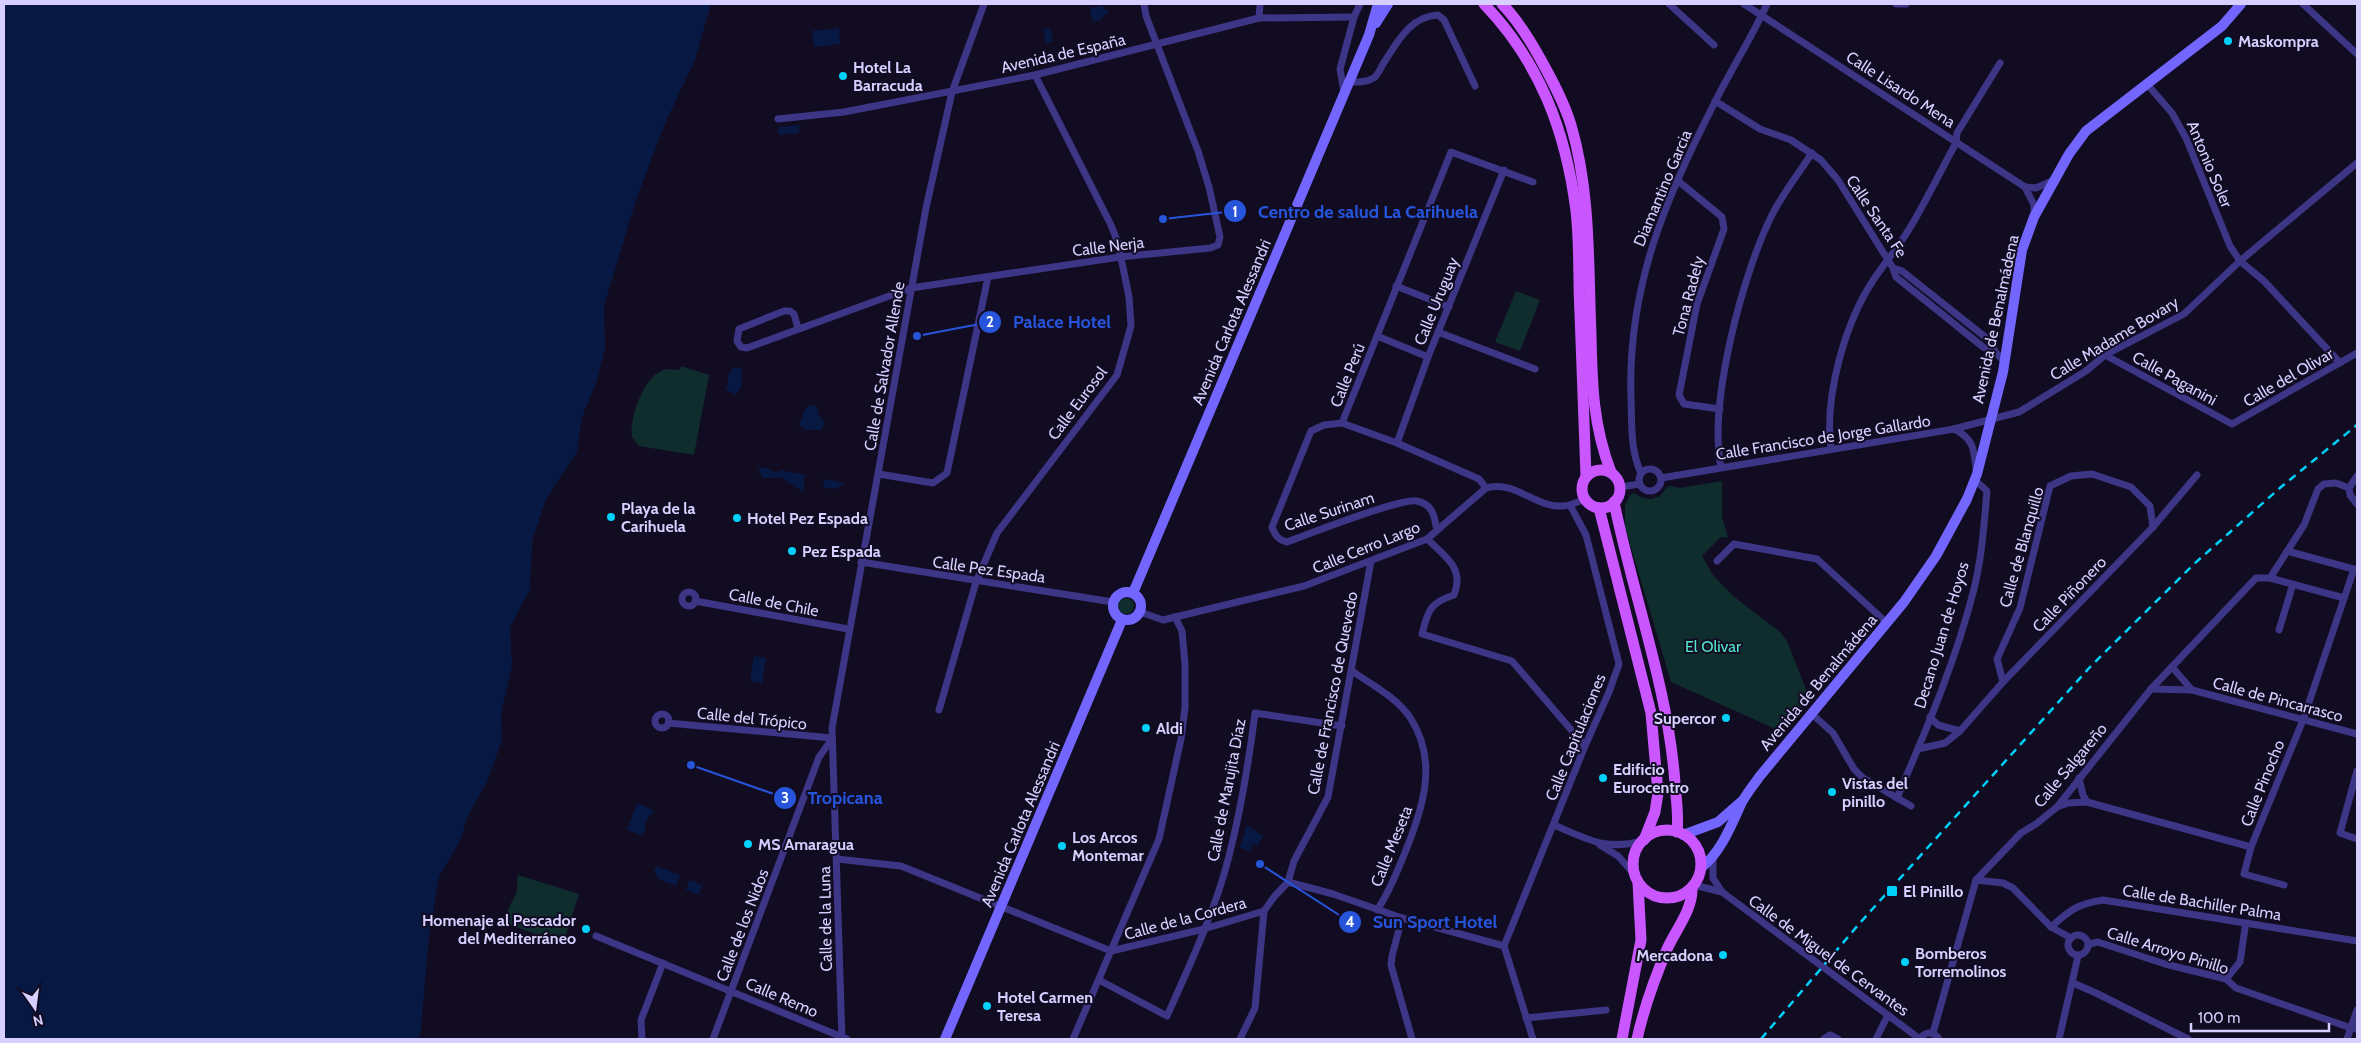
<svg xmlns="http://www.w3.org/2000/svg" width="2361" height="1043" font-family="Cabin,sans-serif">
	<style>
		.green { fill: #0f2d2d }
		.water { fill: #071842 }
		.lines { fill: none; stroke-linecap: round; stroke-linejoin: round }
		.minor { stroke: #3d3585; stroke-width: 7 }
		.secondary { stroke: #7366ff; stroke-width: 10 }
		.primary { stroke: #ca56ff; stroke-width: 11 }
		.rail { stroke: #00d1fa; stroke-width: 2.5; stroke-dasharray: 8 6; stroke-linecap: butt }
		.poi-dot { fill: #00d1fa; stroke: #120c23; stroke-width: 2 }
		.labels { text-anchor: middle; stroke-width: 4; stroke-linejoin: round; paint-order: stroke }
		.poi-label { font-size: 16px; font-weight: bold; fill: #d7cfff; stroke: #120c23; text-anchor: start }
		.street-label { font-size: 16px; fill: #d7cfff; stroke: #120c23 }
		.park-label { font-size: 16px; fill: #54e6cb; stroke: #120c23 }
		.leader { fill: none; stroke: #2654da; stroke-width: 2 }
		.callout-dot { fill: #2654da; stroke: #120c23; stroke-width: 2 }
		.mark-label { font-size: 15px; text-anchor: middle; font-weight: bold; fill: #fff }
		.callout-label { font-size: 18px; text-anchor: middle; font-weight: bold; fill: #2654da; stroke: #120c23; stroke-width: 4; stroke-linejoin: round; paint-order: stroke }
	</style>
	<rect width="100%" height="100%" fill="#120c23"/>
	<g class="green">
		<path d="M1516,291L1540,300L1520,351L1495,342Z"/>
		<path d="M681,366L709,375L694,455L639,446C637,443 633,439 632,436C629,418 644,378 661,371C666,368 674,370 680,370Z"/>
		<path d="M1722,481V517L1728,538L1721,537L1702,556L1713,575L1733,596L1780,632L1787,641L1809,697L1782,732L1671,682L1625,527V505L1630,495L1634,493L1643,498L1651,499L1660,496L1667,487L1671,486L1680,488Z"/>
		<circle cx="1126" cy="606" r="8"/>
		<path d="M518,875L579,894L563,944L510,925C503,910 512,905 517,891C518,885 516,880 518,875Z"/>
	</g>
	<g class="water">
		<path d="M4,4H711L695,60L666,121L637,197L604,306L605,349L597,380L582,417L577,452L546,499L532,542L530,589L510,628L512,666L501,714L502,740L487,782L468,816L460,840L439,877L429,936L420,1039H4Z"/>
		<path d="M1102,5L1103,10H1107L1109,14L1104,15L1101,20L1093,22L1090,8Z"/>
		<path d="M839,28L840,44L814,47L812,31Z"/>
		<path d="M1050,28L1053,42L1046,43L1043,29Z"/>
		<path d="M799,125V133L779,135L778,127Z"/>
		<path d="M734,367H739L742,371L741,388L735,394L728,391L726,387L728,386V376Z"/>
		<path d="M809,405C820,405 816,410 820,417C821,419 824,421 825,423L821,430H806L799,425L805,409Z"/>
		<path d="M764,467L777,473L780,470L805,475L803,492L782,478H763L758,469Z"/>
		<path d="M824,479L844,483L836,489L823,487Z"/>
		<path d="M754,656L766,658L762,683L750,681Z"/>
		<path d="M637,803L654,810L645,823V832L641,835L627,830Z"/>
		<path d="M1247,825L1263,836L1257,846L1253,843L1250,851L1240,848Z"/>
		<path d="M657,866L680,875L676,886L660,880L654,872Z"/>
		<path d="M689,880L703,885L699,895L686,890Z"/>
	</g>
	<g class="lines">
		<g class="minor">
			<path d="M1669,4L1714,45"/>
			<path d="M1744,4L2025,187L2036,188L2052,181"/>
			<path d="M1896,4H1906"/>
			<path d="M2303,4L2357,54"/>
			<path d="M1259,18L1260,4"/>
			<path d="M1349,82C1357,82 1367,83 1375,77C1378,74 1381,68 1383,64C1397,43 1410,16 1438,15L1444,20L1475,86"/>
			<path d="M2147,84L2172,113L2186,138L2230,246L2240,261L2264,281L2340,363"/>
			<path d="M1344,92L1340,69L1354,17L1360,4"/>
			<path d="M1715,101L1760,129L1791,140L1821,160L1838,180L1893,268L1902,271L1989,340L1996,353L2005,362"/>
			<path d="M778,119L844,112L1035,75L1259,18L1354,17"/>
			<path d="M1677,180L1722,217L1724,229L1697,304L1679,395L1684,404L1720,409"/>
			<path d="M2025,187L2034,205V216"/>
			<path d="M1893,268L1896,277L1983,347L1996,353"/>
			<path d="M1396,286L1449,307"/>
			<path d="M798,328L794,314L790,311H784L739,329L737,341L741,347L747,348L911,288L1120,257L1210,248L1218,245L1220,237L1209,187L1198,151L1146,16L1144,4"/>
			<path d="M1438,332L1535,369"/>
			<path d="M1377,336L1428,357"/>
			<path d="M2105,355L2232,424L2357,353"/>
			<path d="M1342,423L1451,152L1533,182"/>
			<path d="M1954,429C1973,438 1974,449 1976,468"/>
			<path d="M1397,443L1428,357L1504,170"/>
			<path d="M1831,449C1824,397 1845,322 1874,279C1886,261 1900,245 1911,226C1927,199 1941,170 1956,143L1957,133L2000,63"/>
			<path d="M1721,467C1708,404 1743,271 1773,213C1784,192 1799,173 1812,153"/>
			<circle cx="1650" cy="480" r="11"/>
			<path d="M1641,473C1630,450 1632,423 1631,399C1627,287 1666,197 1716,100C1732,68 1752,37 1767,4"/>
			<path d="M879,474L933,483L947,473L988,277"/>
			<path d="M1661,478L1954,429L2019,412L2086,371L2105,355L2184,314L2240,261L2357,163"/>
			<path d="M1620,487L1640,484"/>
			<path d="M2349,488L2350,495L2357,504"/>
			<path d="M2349,488L2357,476"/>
			<path d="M1440,528L1436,526C1434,513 1431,504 1417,501C1400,498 1309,534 1287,542C1278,540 1275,535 1272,527L1311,431L1324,425L1342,423L1397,443L1479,479L1486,488"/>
			<path d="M1427,539C1445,556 1465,568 1454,595C1429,603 1428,611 1422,634L1512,661L1585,746"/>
			<path d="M2287,551L2357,570"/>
			<path d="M1717,561L1734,544L1817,559L1887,623"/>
			<path d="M861,562L1113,602"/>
			<path d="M2270,578L2304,525L2318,489L2324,484L2336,483L2349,488"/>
			<circle cx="689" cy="599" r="7"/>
			<path d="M695,601L848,629"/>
			<path d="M1140,612L1163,620L1304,586L1427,539L1486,488C1516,480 1535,508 1562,506C1570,506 1578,502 1585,499"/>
			<path d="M2279,630L2293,584"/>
			<path d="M2172,667L2192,690"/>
			<path d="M1352,671C1372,685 1398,698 1411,719C1439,763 1422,811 1404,855C1396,874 1389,893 1377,910"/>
			<path d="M2003,682L1997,659L2020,608L2050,486L2071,476L2092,474L2131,487L2150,506L2153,527"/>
			<path d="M2151,689L2192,690L2357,734"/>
			<path d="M939,710L976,582L997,533L1117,375L1131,326L1129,297L1118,243L1111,225L1035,75"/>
			<path d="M1812,714L1833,733L1854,769L1863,778L1911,806"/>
			<circle cx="662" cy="721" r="7"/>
			<path d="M1930,717L1938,725L1960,731"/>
			<path d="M668,723L832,738"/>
			<path d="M1918,749L1945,743L1960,731L2003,682L2153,527L2197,475"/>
			<path d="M2357,771L2340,833L2357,839"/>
			<path d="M2079,778L2083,795L2087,802"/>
			<path d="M1897,798C1926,730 1956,661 1974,589C1982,557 1984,524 1987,491L1975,480"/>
			<path d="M2057,807L2068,803L2087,802L2251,847"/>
			<path d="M1554,825C1587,839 1605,851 1642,841"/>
			<path d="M1600,845L1618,856L1635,875"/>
			<path d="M1713,858V878L1722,892L1920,1039"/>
			<path d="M837,859L901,866L1111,951L1204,929L1264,911L1274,897L1288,882L1333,894L1402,918L1504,946"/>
			<path d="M1976,880L2003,883L2013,888L2051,927L2071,938"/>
			<path d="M1288,882L1294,861L1328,797L1371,561"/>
			<path d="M1694,885L1722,892"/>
			<path d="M2284,885L2244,874L2251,847L2303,720L2354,569"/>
			<path d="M1402,918L1392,956L1391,965L1412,1039"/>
			<path d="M2051,927C2070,910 2077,904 2103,900L2357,941"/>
			<circle cx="2078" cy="945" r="10"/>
			<path d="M596,936L847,1039"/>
			<path d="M2089,944L2098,942L2165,964L2226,979L2236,988L2351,1028L2357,1029"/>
			<path d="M1504,946L1585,746L1609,692L1619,664L1586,535L1570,505"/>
			<path d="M1504,946L1533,1039"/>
			<path d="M2226,979L2240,962L2245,928"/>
			<path d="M1099,980L1167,1016C1189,967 1216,909 1229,856C1241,809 1249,761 1255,713L1342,726"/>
			<path d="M2073,983L2096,993L2188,1039"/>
			<path d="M1526,1018L1606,1010"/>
			<path d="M1933,1033L1976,880L2021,833L2036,824L2057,807L2151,689L2256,578H2270L2344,598"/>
			<path d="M642,1039L641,1020L663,963"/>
			<path d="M713,1039L819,757L832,739"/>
			<path d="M842,1039L832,728L926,208L952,92L984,4"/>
			<path d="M1073,1039L1159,839L1181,739L1185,708V664L1182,631L1175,617"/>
			<path d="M1240,1039L1255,1008L1264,911"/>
			<path d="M1824,1039L1830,1035L1838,1039"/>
			<path d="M1876,1039L1888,1015"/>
			<path d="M1920,1039C1925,1031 1934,1031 1939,1039"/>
			<path d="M2059,1039L2078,956"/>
			<path d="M2347,1039L2357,1010"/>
		</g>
		<g class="secondary">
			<path d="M1376,23L1388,4"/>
			<circle cx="1127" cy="606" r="14"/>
			<path d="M1133,593L1369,35L1378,4"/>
			<path d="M1683,835L1718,822L1742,801"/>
			<path d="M1701,868C1721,852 1731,826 1742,802C1747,793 1754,784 1760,776L1904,602L1936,556L1967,499L1977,474L2003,372L2022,250L2034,217L2069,154L2086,131L2222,26L2241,4"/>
			<path d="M945,1039L1122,620"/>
		</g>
		<g class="primary">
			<path d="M1484,4C1540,62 1566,132 1576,211C1580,245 1578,280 1580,313C1582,368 1584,422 1586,476"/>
			<path d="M1502,4C1518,20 1530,40 1541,60C1552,80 1564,102 1571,125C1591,193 1588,265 1591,335C1592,384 1593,426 1611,472"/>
			<circle cx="1601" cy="489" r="19"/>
			<path d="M1614,502C1633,596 1668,687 1675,783C1676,799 1679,816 1677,832"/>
			<path d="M1599,508L1651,713L1658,793L1655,812L1644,840"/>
			<circle cx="1667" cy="864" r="34"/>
			<path d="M1622,1039L1641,940L1638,882"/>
			<path d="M1637,1039C1644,1008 1655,977 1668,947C1677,928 1693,909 1692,887"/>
		</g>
		<path class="rail" d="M1761,1039L1859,924L2090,667L2194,564L2281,487L2357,425"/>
	</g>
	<g class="poi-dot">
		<circle cx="2228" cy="41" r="5"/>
		<circle cx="843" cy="76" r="5"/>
		<circle cx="611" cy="517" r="5"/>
		<circle cx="737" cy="518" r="5"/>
		<circle cx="792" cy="551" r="5"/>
		<circle cx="1726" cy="718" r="5"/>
		<circle cx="1146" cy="728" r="5"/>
		<circle cx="1603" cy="778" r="5"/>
		<circle cx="1832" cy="792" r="5"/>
		<circle cx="748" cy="844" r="5"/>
		<circle cx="1062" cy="846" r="5"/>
		<rect x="1886" y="885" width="12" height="12" rx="2.5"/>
		<circle cx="586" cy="929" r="5"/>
		<circle cx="1723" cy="955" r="5"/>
		<circle cx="1905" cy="962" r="5"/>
		<circle cx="987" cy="1006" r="5"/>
	</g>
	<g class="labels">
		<g class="poi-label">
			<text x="2238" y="47">Maskompra</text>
			<text x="853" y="73">Hotel La<tspan x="853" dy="18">Barracuda</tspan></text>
			<text x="621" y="514">Playa de la<tspan x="621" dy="18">Carihuela</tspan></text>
			<text x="747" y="524">Hotel Pez Espada</text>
			<text x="802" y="557">Pez Espada</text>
			<text x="1716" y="724" text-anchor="end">Supercor</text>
			<text x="1156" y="734">Aldi</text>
			<text x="1613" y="775">Edificio<tspan x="1613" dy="18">Eurocentro</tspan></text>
			<text x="1842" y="789">Vistas del<tspan x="1842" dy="18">pinillo</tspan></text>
			<text x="1072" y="843">Los Arcos<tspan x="1072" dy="18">Montemar</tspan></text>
			<text x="758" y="850">MS Amaragua</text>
			<text x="1903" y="897">El Pinillo</text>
			<text x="576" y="926" text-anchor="end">Homenaje al Pescador<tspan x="576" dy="18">del Mediterráneo</tspan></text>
			<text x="1915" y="959">Bomberos<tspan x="1915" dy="18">Torremolinos</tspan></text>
			<text x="1713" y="961" text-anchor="end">Mercadona</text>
			<text x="997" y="1003">Hotel Carmen<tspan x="997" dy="18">Teresa</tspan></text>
		</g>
		<g class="street-label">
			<text transform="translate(1063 53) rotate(-13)" y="6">Avenida de España</text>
			<text transform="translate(1901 89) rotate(33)" y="6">Calle Lisardo Mena</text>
			<text transform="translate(2210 164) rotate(67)" y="6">Antonio Soler</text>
			<text transform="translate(1662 188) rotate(-67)" y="6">Diamantino Garcia</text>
			<text transform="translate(1877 216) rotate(56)" y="6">Calle Santa Fe</text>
			<text transform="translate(1108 246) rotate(-7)" y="6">Calle Nerja</text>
			<text transform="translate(1688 296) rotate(-75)" y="6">Tona Radely</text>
			<text transform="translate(1436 301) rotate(-68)" y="6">Calle Uruguay</text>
			<text transform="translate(1995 319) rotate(-78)" y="6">Avenida de Benalmádena</text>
			<text transform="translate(1231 322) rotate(-67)" y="6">Avenida Carlota Alessandri</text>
			<text transform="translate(2114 338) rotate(-31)" y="6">Calle Madame Bovary</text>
			<text transform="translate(884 366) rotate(-80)" y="6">Calle de Salvador Allende</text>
			<text transform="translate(1347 375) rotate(-68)" y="6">Calle Perú</text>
			<text transform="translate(2288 377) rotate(-30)" y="6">Calle del Olivar</text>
			<text transform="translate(2175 378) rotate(29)" y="6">Calle Paganini</text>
			<text transform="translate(1077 403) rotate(-53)" y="6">Calle Eurosol</text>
			<text transform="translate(1823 437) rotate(-9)" y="6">Calle Francisco de Jorge Gallardo</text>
			<text transform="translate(1329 511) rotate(-18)" y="6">Calle Surinam</text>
			<text transform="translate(1366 547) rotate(-22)" y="6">Calle Cerro Largo</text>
			<text transform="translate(2021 547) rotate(-74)" y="6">Calle de Blanquillo</text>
			<text transform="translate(989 569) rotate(8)" y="6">Calle Pez Espada</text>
			<text transform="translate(2069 594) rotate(-46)" y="6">Calle Piñonero</text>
			<text transform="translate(774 602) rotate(11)" y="6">Calle de Chile</text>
			<text transform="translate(1941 635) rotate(-73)" y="6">Decano Juan de Hoyos</text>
			<text transform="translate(1818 682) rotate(-50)" y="6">Avenida de Benalmádena</text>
			<text transform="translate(1332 693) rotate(-79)" y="6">Calle de Francisco de Quevedo</text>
			<text transform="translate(2278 699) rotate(15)" y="6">Calle de Pincarrasco</text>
			<text transform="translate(752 718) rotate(6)" y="6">Calle del Trópico</text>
			<text transform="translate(1575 737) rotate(-68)" y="6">Calle Capitulaciones</text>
			<text transform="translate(2070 765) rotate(-50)" y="6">Calle Salgareño</text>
			<text transform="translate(2262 783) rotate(-68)" y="6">Calle Pinocho</text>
			<text transform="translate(1226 790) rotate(-79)" y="6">Calle de Marujita Díaz</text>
			<text transform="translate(1020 824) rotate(-67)" y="6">Avenida Carlota Alessandri</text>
			<text transform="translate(1391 846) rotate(-68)" y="6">Calle Meseta</text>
			<text transform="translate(2202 902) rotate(9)" y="6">Calle de Bachiller Palma</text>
			<text transform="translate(1185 918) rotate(-15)" y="6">Calle de la Cordera</text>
			<text transform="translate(825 919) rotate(-91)" y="6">Calle de la Luna</text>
			<text transform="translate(742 925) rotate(-69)" y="6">Calle de los Nidos</text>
			<text transform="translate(2168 950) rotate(17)" y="6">Calle Arroyo Pinillo</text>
			<text transform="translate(1829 955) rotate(36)" y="6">Calle de Miguel de Cervantes</text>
			<text transform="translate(782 997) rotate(23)" y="6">Calle Remo</text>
		</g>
		<g class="park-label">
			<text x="1713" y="652">El Olivar</text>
		</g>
	</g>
	<path class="leader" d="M1163 219L1235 211M917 336L990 322M691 765L785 798M1260 864L1350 922"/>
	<g class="callout-dot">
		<circle cx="1163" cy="219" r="5"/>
		<circle cx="917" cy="336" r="5"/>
		<circle cx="691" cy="765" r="5"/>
		<circle cx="1260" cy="864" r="5"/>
		<circle cx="1235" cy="211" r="12"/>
		<circle cx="990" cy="322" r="12"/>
		<circle cx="785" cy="798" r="12"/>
		<circle cx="1350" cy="922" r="12"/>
	</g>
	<g class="mark-label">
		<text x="1235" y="217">1</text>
		<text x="990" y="327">2</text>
		<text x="785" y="803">3</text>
		<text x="1350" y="927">4</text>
	</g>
	<g class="callout-label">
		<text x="1368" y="218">Centro de salud La Carihuela</text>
		<text x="1062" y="328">Palace Hotel</text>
		<text x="845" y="804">Tropicana</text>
		<text x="1435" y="928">Sun Sport Hotel</text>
	</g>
	<rect width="2361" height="1043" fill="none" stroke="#d7cfff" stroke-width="10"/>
	<g transform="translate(35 1008) rotate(166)" stroke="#120c23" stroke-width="4" paint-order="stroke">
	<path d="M0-4L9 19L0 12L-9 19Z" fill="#d7cfff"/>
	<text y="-8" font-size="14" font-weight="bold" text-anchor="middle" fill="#d7cfff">N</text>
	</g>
	<path d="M2191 1023v8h138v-8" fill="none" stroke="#d7cfff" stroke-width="2.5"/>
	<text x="2198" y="1023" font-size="15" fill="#d7cfff" stroke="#120c23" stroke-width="4" paint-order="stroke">100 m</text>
</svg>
